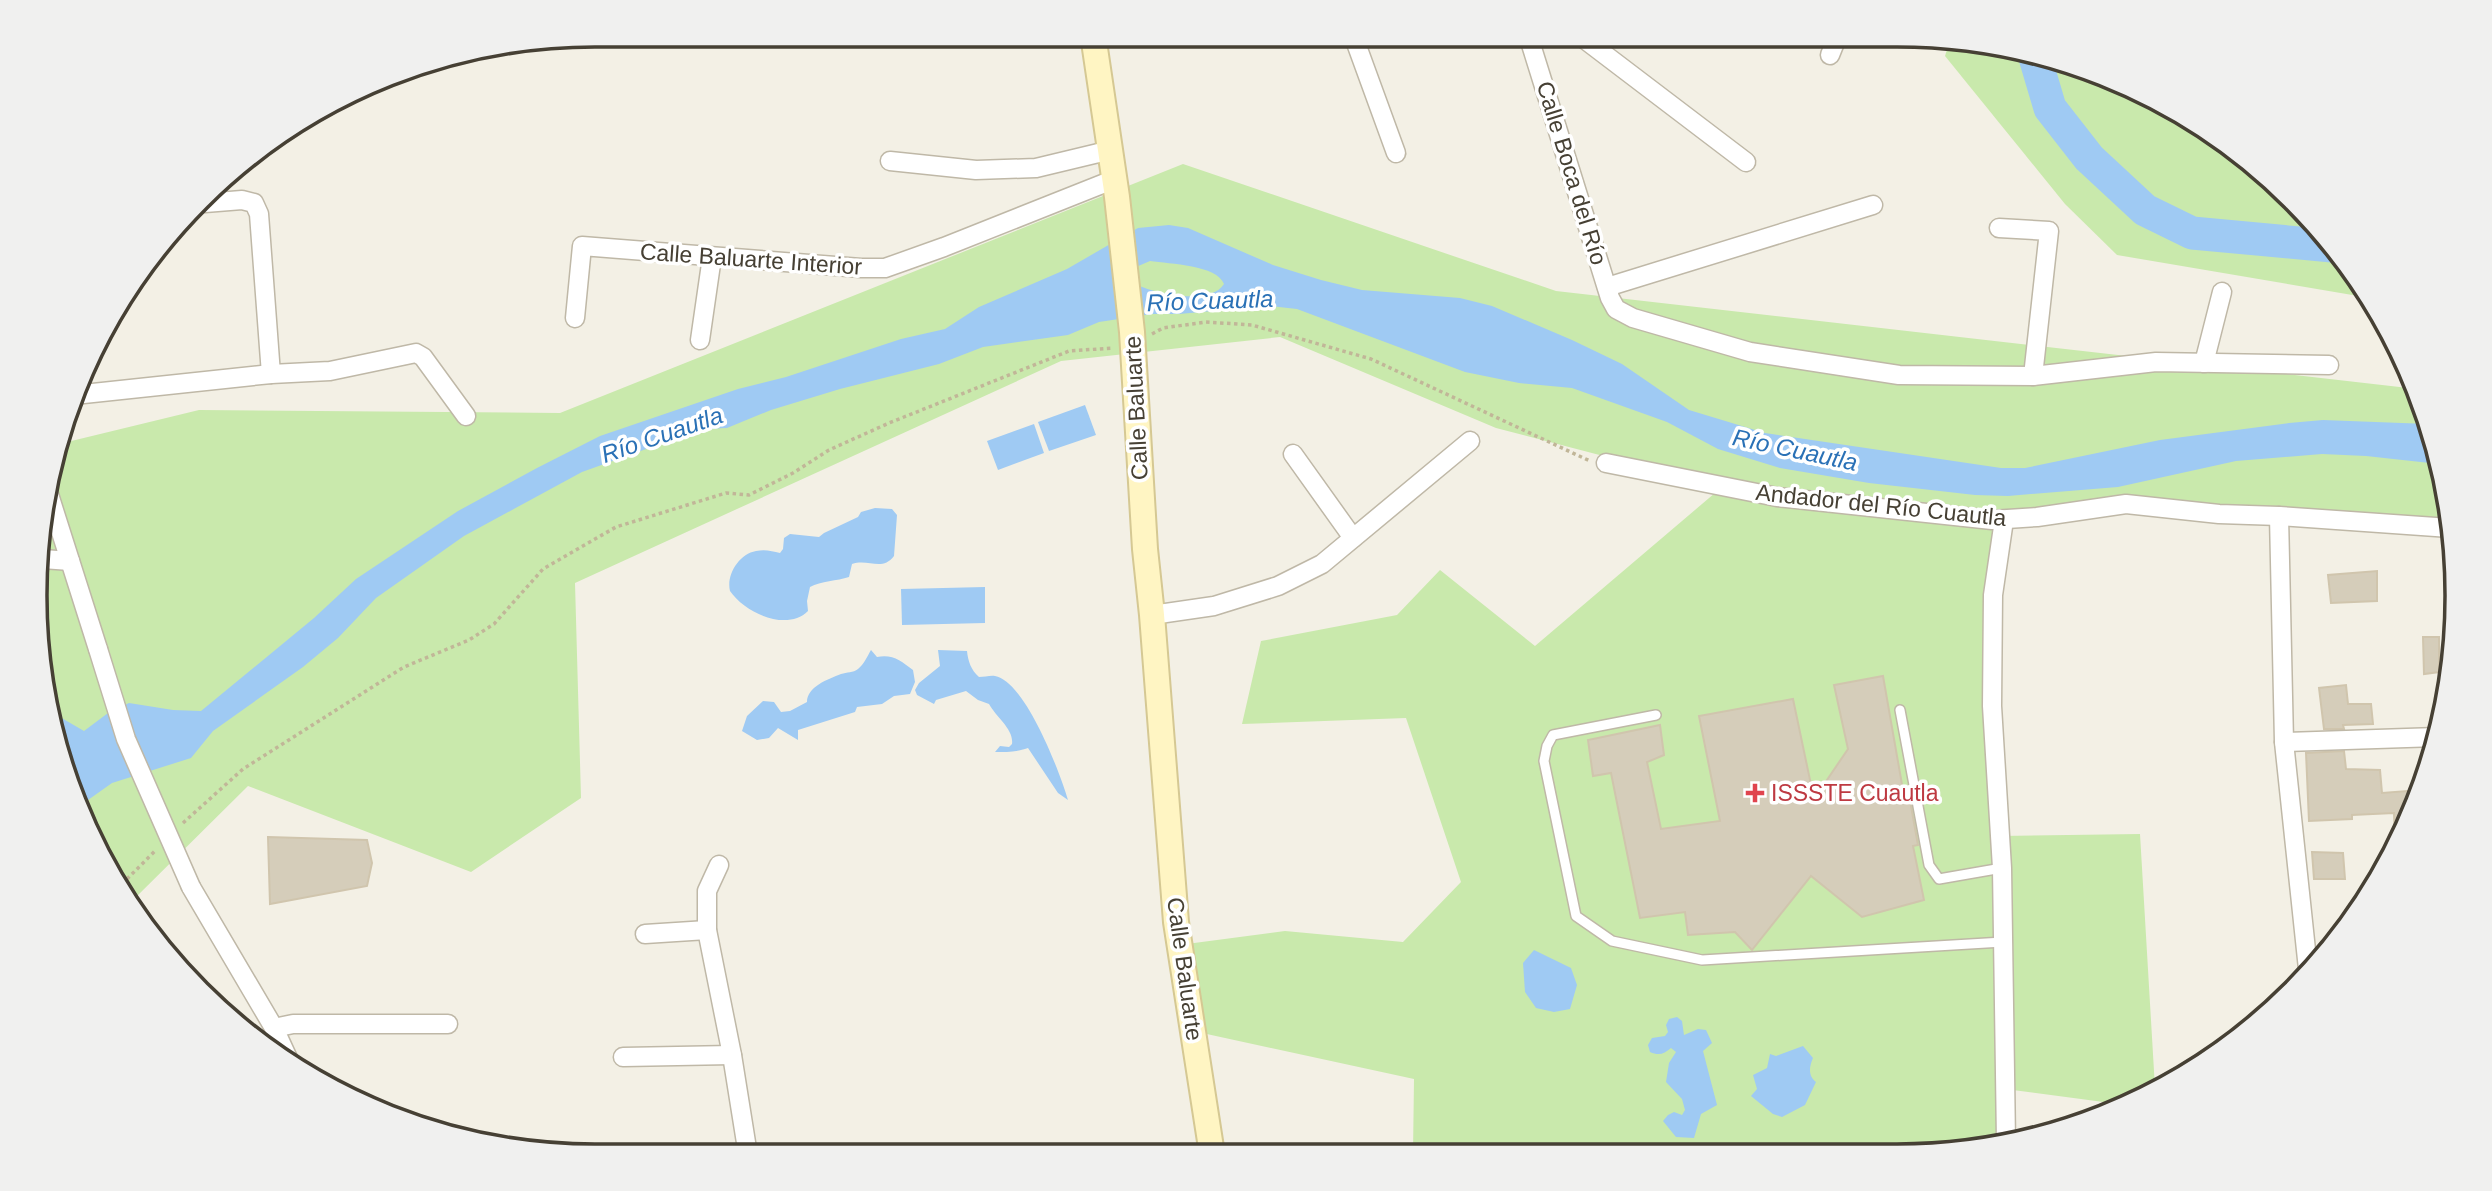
<svg xmlns="http://www.w3.org/2000/svg" width="2492" height="1191" font-family="Helvetica,sans-serif">
	<style>
		.green { fill: #c9e9ac }
		.water { fill: #9fcaf3; fill-rule: evenodd }
		.lines { fill: none; stroke-linecap: round; stroke-linejoin: round }
		.river { stroke: #9fcaf3; stroke-width: 33 }
		.building { fill: #d5cdba; stroke: #d0c5ad; stroke-width: 2 }
		.lane-casing { stroke: #bfb8a7; stroke-width: 12 }
		.street-casing { stroke: #bfb8a7; stroke-width: 21 }
		.secondary-casing { stroke: #d5c893; stroke-width: 28 }
		.path { stroke: #c1b698; stroke-width: 3.5; stroke-dasharray: 3.5 3.5; stroke-linecap: butt }
		.lane { stroke: #fff; stroke-width: 9 }
		.street { stroke: #fff; stroke-width: 18 }
		.secondary { stroke: #fff5c3; stroke-width: 24 }
		.street-bridge-casing { stroke: #bfb8a7; stroke-width: 21; stroke-linecap: butt }
		.street-bridge { stroke: #fff; stroke-width: 18 }
		.health-dot { fill: #e0444e; stroke: #fff; stroke-width: 2.5 }
		.labels { text-anchor: middle; stroke-width: 7; stroke-linejoin: round; paint-order: stroke }
		.street-label { font-size: 23px; fill: #464034; stroke: #fff }
		.health-label { font-size: 23px; fill: #be3a42; stroke: #fff; text-anchor: start }
		.water-label { font-size: 24px; font-style: italic; fill: #2a71b6; stroke: #fff }
		.rim { fill: none; stroke: #464034; stroke-width: 3.5 }
	</style>
	<rect width="100%" height="100%" fill="#f3f0e5"/>
	<g class="green">
		<path d="M1950,40L2006,46L2111,78L2208,130L2293,199L2363,284L2370,298L2117,255L2065,204L1945,56Z"/>
		<path d="M1183,164L1556,291L2417,389L2446,487L2450,526L2163,508L1992,520L2000,836L2140,834L2155,1088L2126,1105L2005,1089V1142L1970,1151L1413,1153L1414,1079L1193,1031L1179,945L1285,931L1403,942L1461,882L1406,718L1242,724L1261,641L1397,615L1440,570L1535,646L1722,487L1496,428L1280,337L1061,361L575,583L581,798L471,872L248,786L133,900L93,844L40,668L46,486L59,444L199,410L560,413Z"/>
	</g>
	<g class="water">
		<path d="M1169,225L1188,228L1273,265L1321,280L1362,290L1460,298L1492,306L1572,340L1622,364L1689,410L1765,433L2001,468H2025L2160,440L2289,423L2323,420L2428,424L2439,464L2366,456L2322,454L2236,461L2118,487L2008,496L1975,495L1869,483L1780,468L1718,449L1667,422L1572,388L1519,383L1465,372L1297,309L1269,306L1179,314H1152L1099,322L1068,335L983,347L939,364L840,389L771,410L727,428L702,429L582,472L464,536L376,598L338,638L303,667L213,731L191,758L112,783L81,805L53,713L84,731L108,713L129,703L173,710L201,711L314,618L356,579L458,511L537,468L600,436L738,389L786,377L901,339L945,329L979,307L1067,269L1138,228ZM1150,261C1170,264 1217,265 1224,284C1211,306 1152,294 1134,283L1136,267Z"/>
		<path d="M1085,405L1096,435L1049,451L1038,422Z"/>
		<path d="M1034,424L1044,453L998,470L987,441Z"/>
		<path d="M875,508L892,509L897,515L894,556C882,572 868,558 852,564L849,577C837,581 821,581 810,587L807,601L808,611C787,632 745,613 730,591C726,575 739,554 756,551C765,549 772,551 780,553L783,549L784,538L790,534L819,537L824,533L858,517L861,512Z"/>
		<path d="M985,587V623L902,625L901,589Z"/>
		<path d="M871,650L877,657C893,654 901,661 913,670L915,682L910,694L894,696L882,704L857,707L855,712L798,730V740L778,728L769,738L757,740L742,731L747,716L763,701L774,702L781,712L790,711L807,702C807,687 828,679 841,674C847,672 853,673 858,669C864,664 867,657 871,650Z"/>
		<path d="M938,650L967,651C968,661 971,670 979,677C984,677 991,675 995,676C1026,682 1060,773 1068,800L1058,793L1028,748C1017,752 1007,752 995,752L1000,746L1009,747L1012,744C1014,729 996,717 989,704L978,700L966,691L936,700L934,704L917,695L915,690L919,683L940,666Z"/>
		<path d="M1534,950L1571,968L1577,985L1570,1009L1554,1012L1536,1008L1525,992L1523,963Z"/>
		<path d="M1677,1017L1682,1021L1684,1035L1698,1029L1706,1030L1712,1043L1703,1051L1717,1105L1701,1114L1694,1138L1676,1137L1663,1121L1668,1115L1674,1112L1682,1115L1685,1110L1682,1099L1666,1082L1669,1063L1676,1052L1671,1048C1664,1054 1659,1056 1650,1052L1648,1045L1652,1038L1665,1036L1668,1032L1666,1025L1669,1019Z"/>
		<path d="M1803,1046L1813,1058C1809,1067 1808,1076 1816,1082L1805,1105L1782,1117L1773,1114L1751,1096L1757,1089L1753,1075L1767,1068L1770,1054L1776,1056Z"/>
	</g>
	<g class="lines">
		<path class="river" d="M2034,54L2050,108L2089,158L2145,210L2192,233L2332,246"/>
	</g>
	<g class="building">
		<path d="M2377,571V601L2331,603L2328,575Z"/>
		<path d="M2423,637H2439V672L2424,674Z"/>
		<path d="M1883,676L1904,796L1909,795L1918,845L1913,846L1924,900L1862,917L1811,876L1752,950L1735,932L1688,935L1685,912L1640,918L1611,773L1593,776L1588,740L1660,725L1664,755L1647,762L1661,829L1720,821L1699,716L1793,699L1814,799L1848,749L1834,685Z"/>
		<path d="M2346,685L2348,704H2371L2373,724L2343,725L2344,729H2324L2319,688Z"/>
		<path d="M2344,751L2346,769L2380,770L2382,793L2420,790L2414,810L2395,844L2394,813L2352,815V819L2309,821L2306,753Z"/>
		<path d="M268,837L367,840L372,863L367,886L270,904Z"/>
		<path d="M2312,852L2343,853L2345,879H2314Z"/>
	</g>
	<g class="lines">
		<g class="lane-casing">
			<g id="lane">
				<path d="M1900,710L1929,865L1939,879L2002,868"/>
				<path d="M1656,715L1553,735L1547,746L1544,761L1576,916L1612,941L1702,960L2003,942"/>
			</g>
		</g>
		<g class="street-casing">
			<g id="street">
				<path d="M1353,35L1396,153"/>
				<path d="M1528,35L1610,298L1616,309L1633,318L1750,352L1899,375L2033,376L2156,362L2329,365"/>
				<path d="M1579,35L1746,162"/>
				<path d="M1830,55L1838,35"/>
				<path d="M890,161L976,170L1036,168L1111,150"/>
				<path d="M205,203L242,200L254,203L259,214L271,374"/>
				<path d="M1999,228L2049,231L2033,376"/>
				<path d="M1607,287L1873,205"/>
				<path d="M575,318L582,246L861,268H885L944,247L1115,179"/>
				<path d="M700,340L712,257"/>
				<path d="M2204,363L2222,292"/>
				<path d="M74,395L271,374L330,371L416,353L423,357L466,416"/>
				<path d="M1293,454L1353,538"/>
				<path d="M1606,463L1777,497L1992,520L2037,517L2126,504L2219,514L2279,516L2450,528"/>
				<path d="M46,485L98,649"/>
				<path d="M2279,516L2284,742L2308,969"/>
				<path d="M2004,520L1993,595L1992,706L2002,868L2006,1142"/>
				<path d="M43,559L70,561"/>
				<path d="M1152,615L1214,606L1278,586L1322,564L1470,441"/>
				<path d="M2284,742L2437,737"/>
				<path d="M719,865L707,891V930L732,1055L748,1155"/>
				<path d="M191,887L274,1028L291,1065"/>
				<path d="M645,934L707,930"/>
				<path d="M274,1028L293,1024H448"/>
				<path d="M623,1057L732,1055"/>
			</g>
		</g>
		<g class="secondary-casing">
			<path id="secondary" d="M1093,35L1117,197L1132,332L1145,549L1152,615L1176,922L1212,1154"/>
		</g>
		<g class="path">
			<path d="M1152,334L1163,328L1206,322L1252,325L1371,359L1590,461"/>
			<path d="M183,823L243,769L404,667L469,640L494,624L543,569L616,527L726,493L749,495L793,473L829,450L889,423L1069,351L1113,348"/>
			<path d="M122,884L155,851"/>
		</g>
		<use href="#lane" class="lane"/>
		<use href="#street" class="street"/>
		<use href="#secondary" class="secondary"/>
		<g class="street-bridge-casing">
			<path id="street-bridge" d="M98,649L126,739L191,887"/>
		</g>
		<use href="#street-bridge" class="street-bridge"/>
	</g>
	<path class="health-dot" d="M1751.5 782.5h7v7h7v7h-7v7h-7v-7h-7v-7h7z"/>
	<g class="labels">
		<g class="street-label">
			<text transform="translate(1572 173) rotate(73)" y="8">Calle Boca del Río</text>
			<text transform="translate(751 259) rotate(4)" y="8">Calle Baluarte Interior</text>
			<text transform="translate(1136 408) rotate(-93)" y="8">Calle Baluarte</text>
			<text transform="translate(1881 505) rotate(6)" y="8">Andador del Río Cuautla</text>
			<text transform="translate(1185 969) rotate(82)" y="8">Calle Baluarte</text>
		</g>
		<g class="health-label">
			<text x="1771" y="801">ISSSTE Cuautla</text>
		</g>
		<g class="water-label">
			<text transform="translate(1210 301) rotate(-2)" y="8">Río Cuautla</text>
			<text transform="translate(662 435) rotate(-19)" y="8">Río Cuautla</text>
			<text transform="translate(1795 450) rotate(12)" y="8">Río Cuautla</text>
		</g>
	</g>
	<path d="M0 0H2492V1191H0ZM595 47H1897A548 548 0 0 1 2445 595V596A548 548 0 0 1 1897 1144H595A548 548 0 0 1 47 596V595A548 548 0 0 1 595 47Z" fill="#f0f0ef" fill-rule="evenodd"/>
	<path class="rim" d="M595 47H1897A548 548 0 0 1 2445 595V596A548 548 0 0 1 1897 1144H595A548 548 0 0 1 47 596V595A548 548 0 0 1 595 47Z"/>
</svg>
